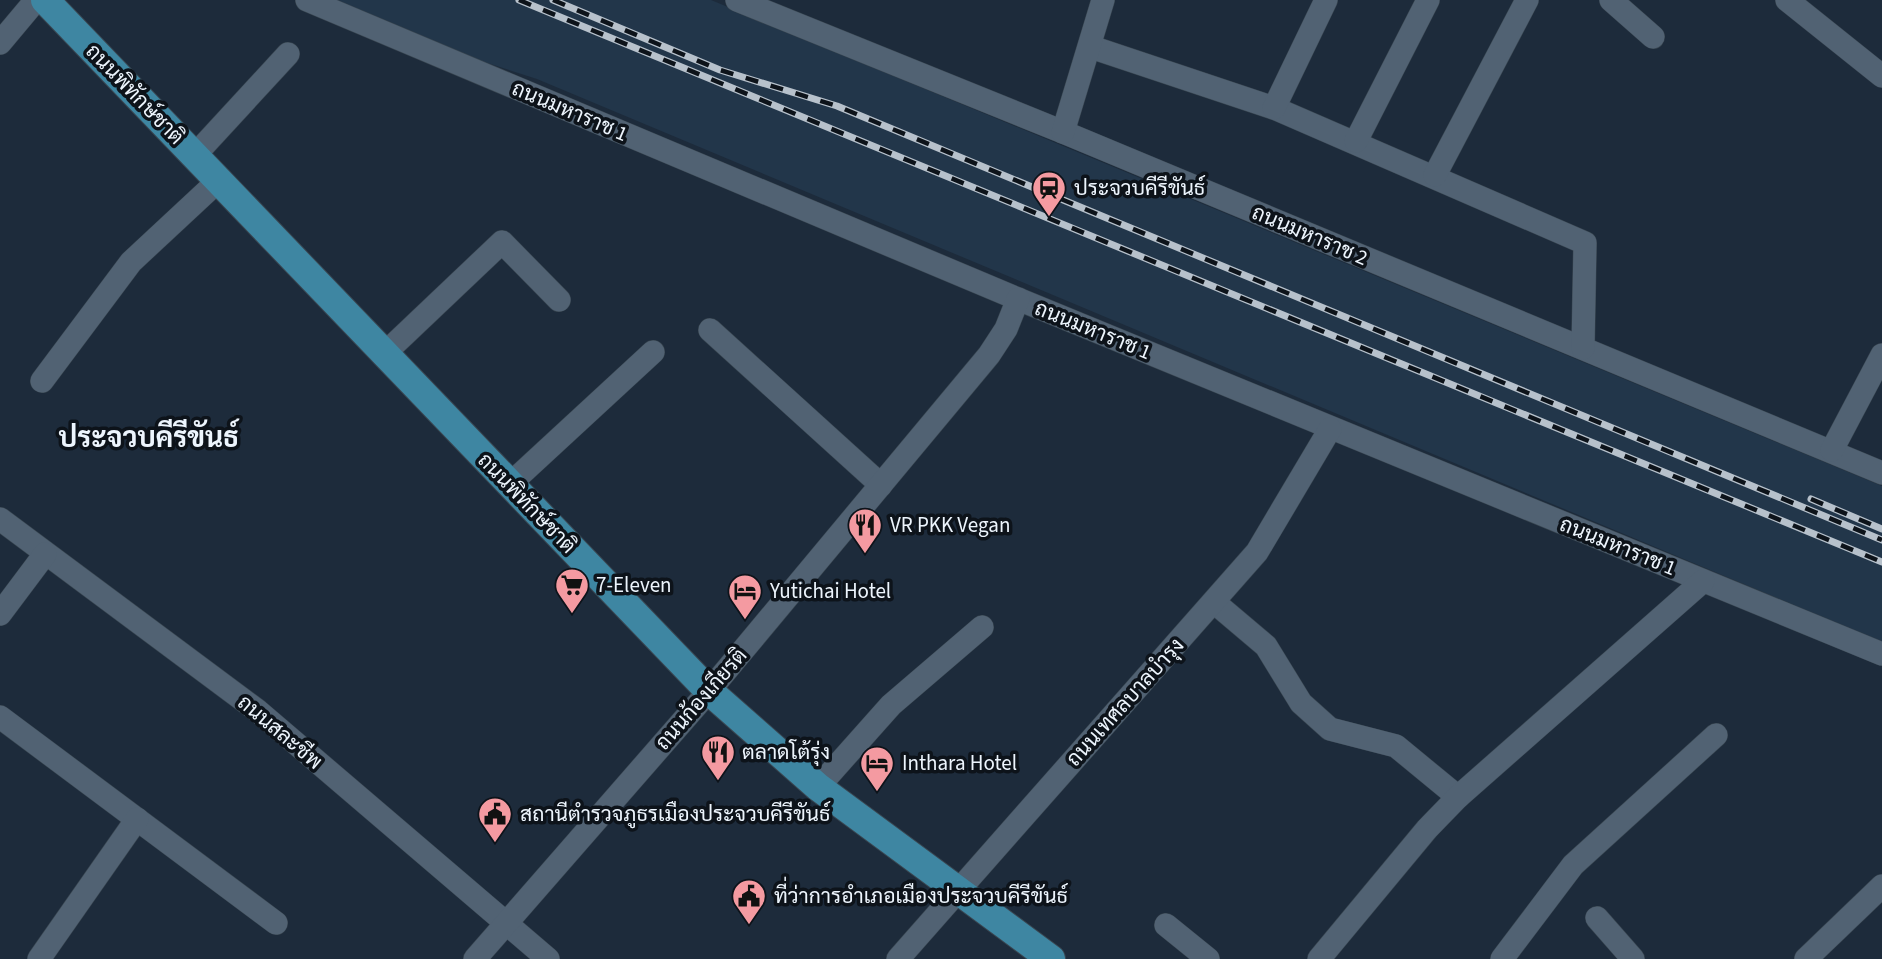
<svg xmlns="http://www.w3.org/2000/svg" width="1882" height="959" font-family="'Source Sans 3',Sarabun,sans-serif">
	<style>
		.built { fill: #22364a }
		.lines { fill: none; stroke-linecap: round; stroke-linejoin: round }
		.minor-casing { stroke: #394651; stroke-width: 24 }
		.major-casing { stroke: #394651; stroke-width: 30 }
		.minor { stroke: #516273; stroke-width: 23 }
		.major { stroke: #3e86a2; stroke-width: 28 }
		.rail-casing { stroke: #b7c1cb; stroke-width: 7 }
		.rail { stroke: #0d131a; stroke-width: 4.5; stroke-dasharray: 13; stroke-linecap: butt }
		.labels { text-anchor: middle; stroke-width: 7; stroke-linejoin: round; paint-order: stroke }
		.street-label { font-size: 21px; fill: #edf5fd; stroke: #0d131a }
		.poi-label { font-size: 21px; fill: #edf5fd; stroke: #0d131a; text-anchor: start }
		.district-label { font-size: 28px; font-weight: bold; fill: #edf5fd; stroke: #0d131a }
	</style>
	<rect width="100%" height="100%" fill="#1d2b3b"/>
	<path class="built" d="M329,0H711L1882,486V642L537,79L447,50Z"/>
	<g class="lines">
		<g class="minor-casing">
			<g id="minor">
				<path d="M307,0L1018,299L1882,654"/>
				<path d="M737,0L1063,132L1882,473"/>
				<path d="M1611,0L1653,37"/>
				<path d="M1787,0L1882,76"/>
				<path d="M0,43L36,0"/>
				<path d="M1091,47L1274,108L1585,243L1583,348"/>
				<path d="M1274,108L1326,0"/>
				<path d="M1063,132L1103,0"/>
				<path d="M1356,141L1428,0"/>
				<path d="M194,156L288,54"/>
				<path d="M1435,175L1527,0"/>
				<path d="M710,330L881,485"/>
				<path d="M383,355L502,242L559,300"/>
				<path d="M42,381L131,262L218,181"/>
				<path d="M1832,450L1882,355"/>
				<path d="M510,484L653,352"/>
				<path d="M0,519L258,711L548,959"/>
				<path d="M1214,602L1266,646L1301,703L1330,729L1396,746L1458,797"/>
				<path d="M0,614L45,554"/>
				<path d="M0,717L276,923"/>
				<path d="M818,787L891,705L982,627"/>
				<path d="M1597,918L1633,959"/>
				<path d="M1166,925L1208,959"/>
				<path d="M39,959L137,819"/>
				<path d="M475,959L709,691L989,355L1006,329L1018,299"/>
				<path d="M898,959L1257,552L1330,429"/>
				<path d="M1319,959L1427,829L1458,797L1703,581"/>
				<path d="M1502,959L1573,865L1716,735"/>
				<path d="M1806,959L1882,886"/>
			</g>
		</g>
		<g class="major-casing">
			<path id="major" d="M45,0L709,691L818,787L1051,959"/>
		</g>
		<use href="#minor" class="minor"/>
		<use href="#major" class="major"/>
		<g class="rail-casing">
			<g id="rail">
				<path d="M519,0L1882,562"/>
				<path d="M553,0L720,70L837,106L1882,540"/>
				<path d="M1811,499L1882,529"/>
			</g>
		</g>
		<use href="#rail" class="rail"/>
	</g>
	<defs>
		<g id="station-pin" transform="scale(1.75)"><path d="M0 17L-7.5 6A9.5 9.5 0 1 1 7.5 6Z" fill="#f49aa1" stroke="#0d131a"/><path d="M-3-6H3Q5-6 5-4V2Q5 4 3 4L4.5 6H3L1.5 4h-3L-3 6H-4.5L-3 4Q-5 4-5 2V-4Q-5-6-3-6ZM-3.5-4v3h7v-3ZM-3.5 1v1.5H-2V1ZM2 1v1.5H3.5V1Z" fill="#111"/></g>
		<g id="restaurant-pin" transform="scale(1.75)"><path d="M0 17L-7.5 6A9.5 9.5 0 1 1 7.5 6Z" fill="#f49aa1" stroke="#0d131a"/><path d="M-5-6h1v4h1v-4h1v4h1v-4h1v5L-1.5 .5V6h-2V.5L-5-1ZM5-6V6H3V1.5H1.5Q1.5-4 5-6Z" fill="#111"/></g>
		<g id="supermarket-pin" transform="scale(1.75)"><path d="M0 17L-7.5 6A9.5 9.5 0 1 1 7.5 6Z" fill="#f49aa1" stroke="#0d131a"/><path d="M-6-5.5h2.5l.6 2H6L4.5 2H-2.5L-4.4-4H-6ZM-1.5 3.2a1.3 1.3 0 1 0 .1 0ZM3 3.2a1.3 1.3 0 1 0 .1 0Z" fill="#111"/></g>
		<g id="hotel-pin" transform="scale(1.75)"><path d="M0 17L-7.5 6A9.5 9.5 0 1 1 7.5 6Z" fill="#f49aa1" stroke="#0d131a"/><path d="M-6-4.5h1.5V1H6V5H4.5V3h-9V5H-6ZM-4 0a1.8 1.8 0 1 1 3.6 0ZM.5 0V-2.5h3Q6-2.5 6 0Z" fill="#111"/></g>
		<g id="civic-pin" transform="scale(1.75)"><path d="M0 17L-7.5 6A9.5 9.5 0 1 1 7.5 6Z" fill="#f49aa1" stroke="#0d131a"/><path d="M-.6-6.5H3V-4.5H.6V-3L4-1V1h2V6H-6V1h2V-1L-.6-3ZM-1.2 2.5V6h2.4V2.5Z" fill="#111"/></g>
	</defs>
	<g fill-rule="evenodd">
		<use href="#station-pin" x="1049" y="188"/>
		<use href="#restaurant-pin" x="865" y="525"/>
		<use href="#supermarket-pin" x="572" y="585"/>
		<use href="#hotel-pin" x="745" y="591"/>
		<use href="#restaurant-pin" x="718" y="752"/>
		<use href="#hotel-pin" x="877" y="763"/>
		<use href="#civic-pin" x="495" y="814"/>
		<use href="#civic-pin" x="749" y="896"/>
	</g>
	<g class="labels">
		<g class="street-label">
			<text transform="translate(135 94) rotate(46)" y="7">ถนนพิทักษ์ชาติ</text>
			<text transform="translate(570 111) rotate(23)" y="7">ถนนมหาราช 1</text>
			<text transform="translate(1310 235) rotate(23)" y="7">ถนนมหาราช 2</text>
			<text transform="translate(1093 330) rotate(22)" y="7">ถนนมหาราช 1</text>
			<text transform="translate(527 503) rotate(46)" y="7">ถนนพิทักษ์ชาติ</text>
			<text transform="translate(1618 546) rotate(22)" y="7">ถนนมหาราช 1</text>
			<text transform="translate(701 699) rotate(-49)" y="7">ถนนก้องเกียรติ</text>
			<text transform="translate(1125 702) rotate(-48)" y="7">ถนนเทศลบาลบำรุง</text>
			<text transform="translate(280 732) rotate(40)" y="7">ถนนสละชีพ</text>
		</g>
		<g class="poi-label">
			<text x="1074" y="195">ประจวบคีรีขันธ์</text>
			<text x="890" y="532">VR PKK Vegan</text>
			<text x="596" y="592">7-Eleven</text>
			<text x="770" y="598">Yutichai Hotel</text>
			<text x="742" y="759">ตลาดโต้รุ่ง</text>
			<text x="902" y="770">Inthara Hotel</text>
			<text x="520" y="821">สถานีตำรวจภูธรเมืองประจวบคีรีขันธ์</text>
			<text x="774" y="903">ที่ว่าการอำเภอเมืองประจวบคีรีขันธ์</text>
		</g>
		<g class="district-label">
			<text x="149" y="447">ประจวบคีรีขันธ์</text>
		</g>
	</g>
</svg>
